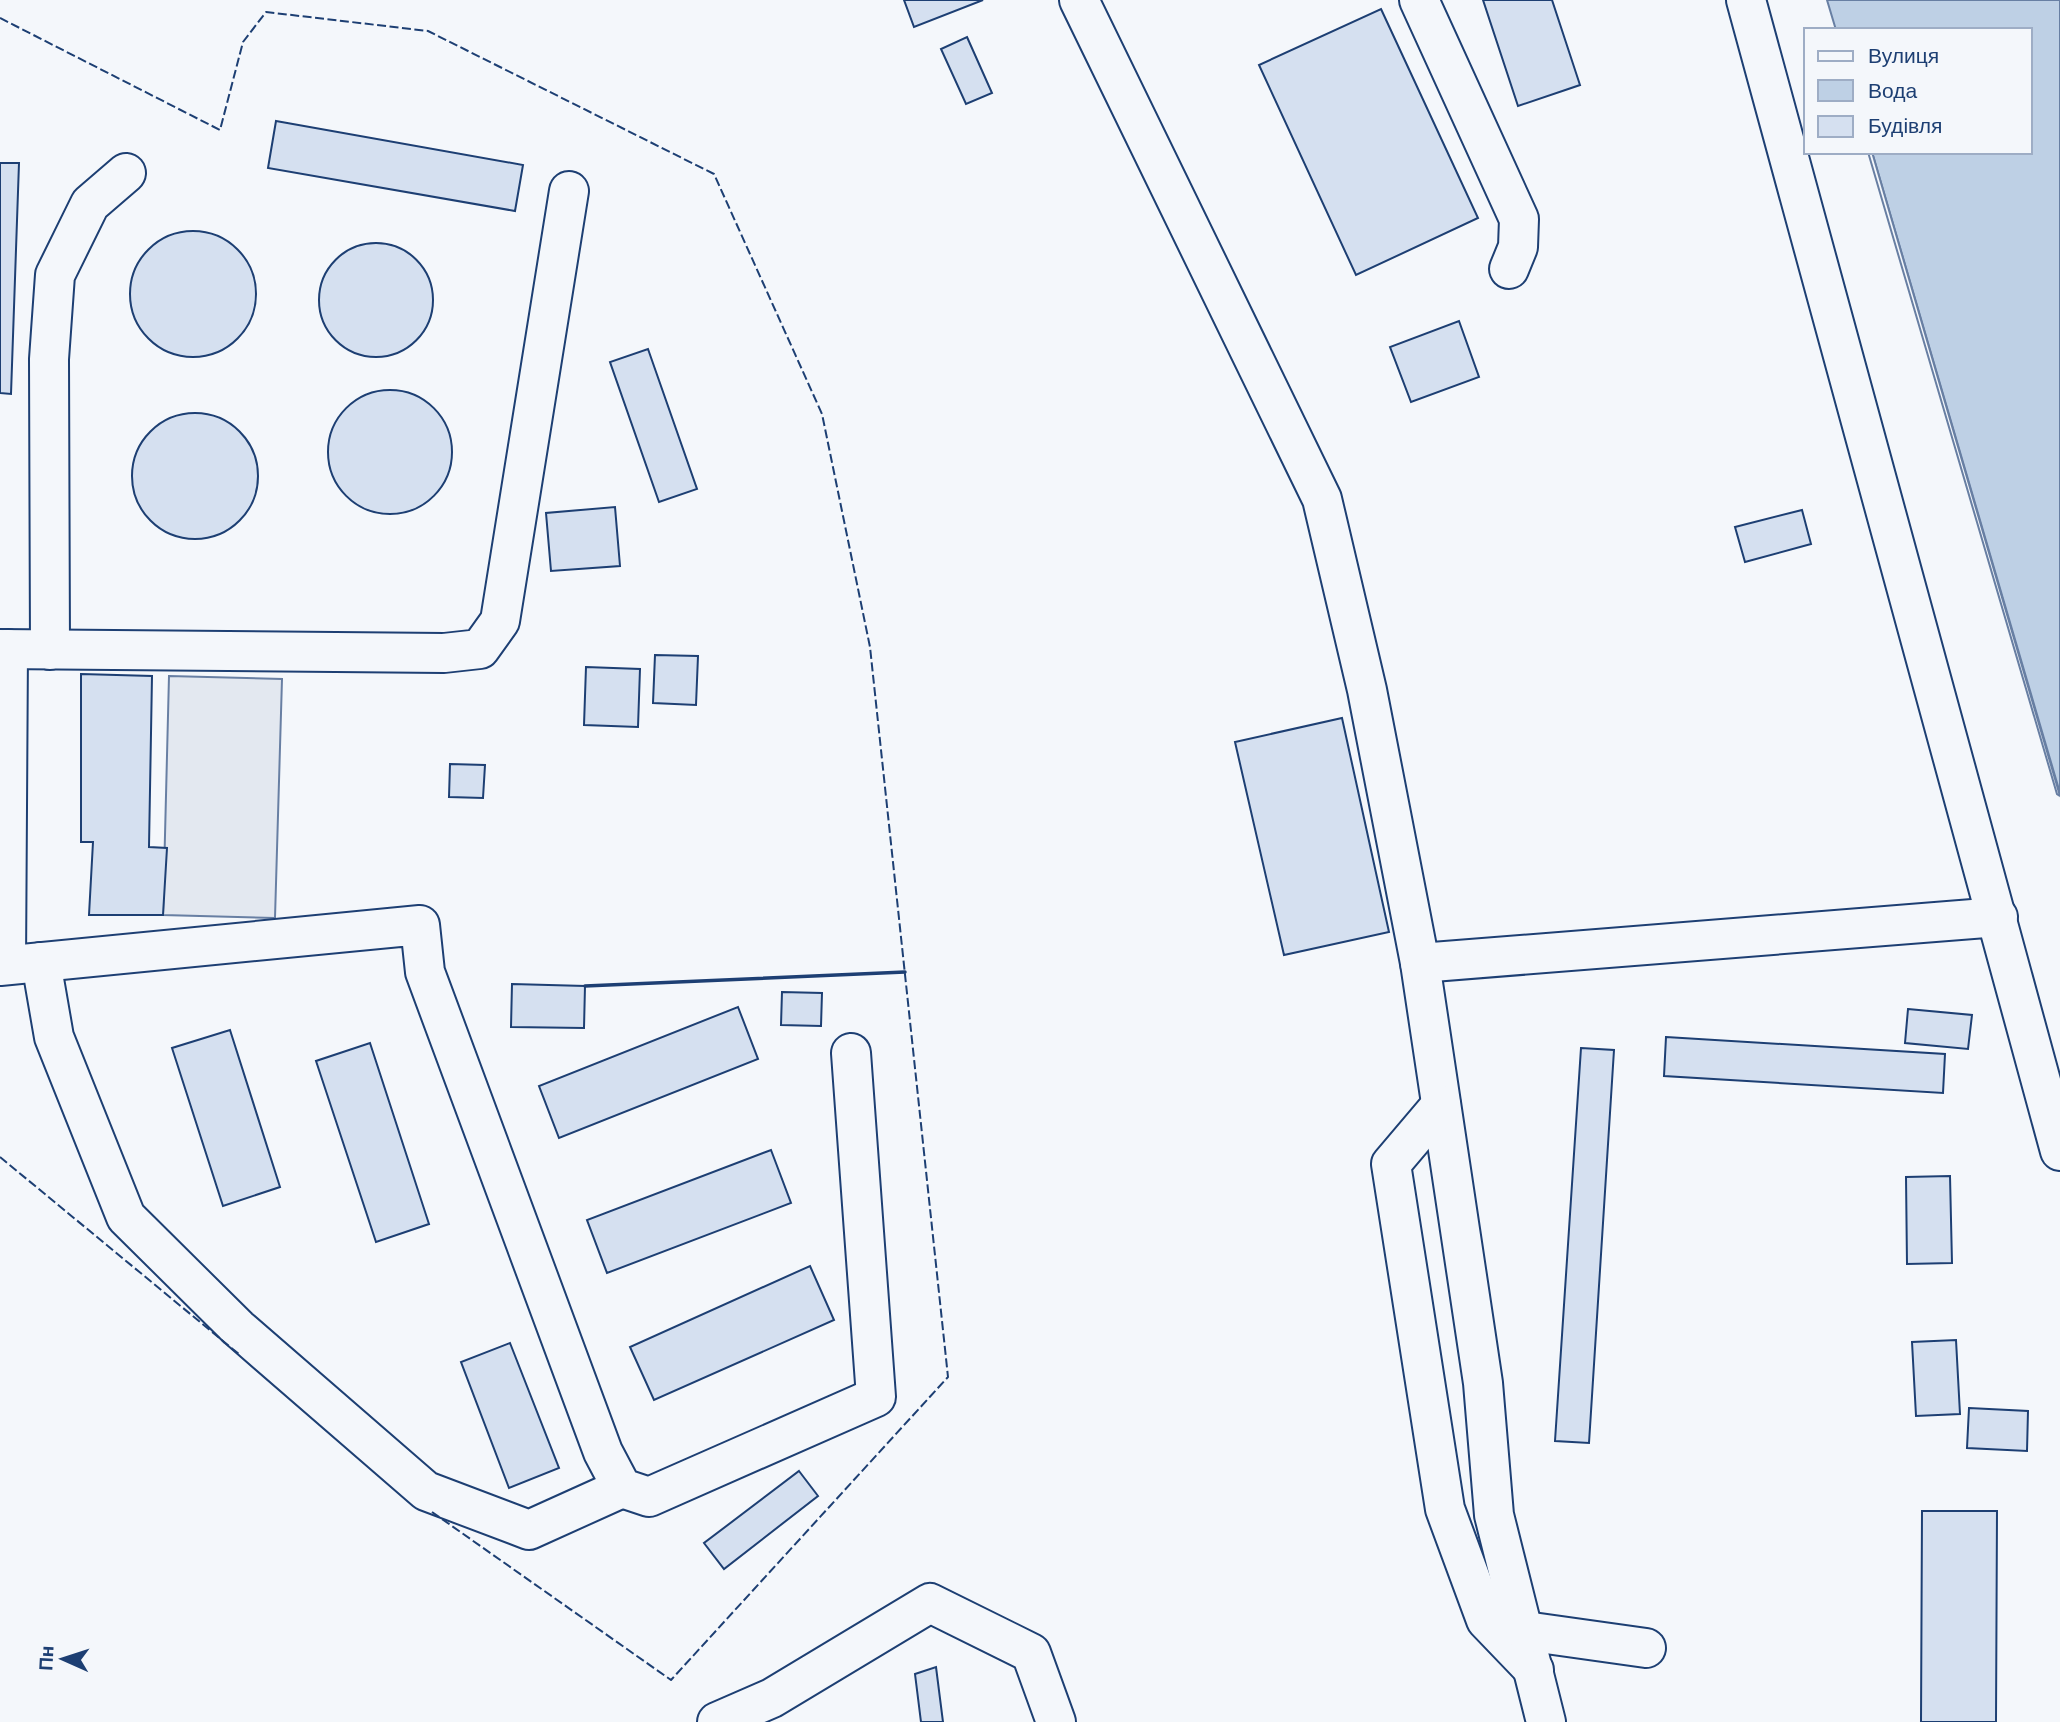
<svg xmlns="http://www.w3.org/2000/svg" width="2060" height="1722" font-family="'DM Sans',sans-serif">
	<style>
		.parking { fill: #e3e8f0; stroke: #687fa3; stroke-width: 2 }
		.water { fill: #bed0e5; stroke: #687fa3; stroke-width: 2 }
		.pier { fill: #f4f7fb; stroke: #687fa3; stroke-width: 2 }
		.building { fill: #d5e0f0; stroke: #1d3f73; stroke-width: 2 }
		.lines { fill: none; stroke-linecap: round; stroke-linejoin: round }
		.minor-casing { stroke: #1d3f73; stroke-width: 42 }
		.minor { stroke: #f4f7fb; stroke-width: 38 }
		.fence { stroke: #1d3f73; stroke-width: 2; stroke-dasharray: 9 3.5; stroke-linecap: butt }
		.wall { stroke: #1d3f73; stroke-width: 3.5 }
	</style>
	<rect width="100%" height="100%" fill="#f4f7fb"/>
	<path class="parking" d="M169,676L282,679L275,918L163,915Z"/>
	<path class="water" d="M1827,0H2060V793L1872,152H2030V30H1836Z"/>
	<path class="pier" d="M1868,152H1872L2060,796L2057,794Z"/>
	<g class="building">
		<path d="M904,0H983L914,27Z"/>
		<path d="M1483,0H1552L1580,85L1518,106Z"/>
		<path d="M1381,9L1478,218L1356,275L1259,65Z"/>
		<path d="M967,37L992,93L966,104L941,49Z"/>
		<path d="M276,121L523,165L515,211L268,168Z"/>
		<path d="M0,163H19L11,394L0,393Z"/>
		<circle cx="193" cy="294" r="63"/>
		<circle cx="376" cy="300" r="57"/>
		<path d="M1459,321L1479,377L1411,402L1390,347Z"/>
		<path d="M648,349L697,489L659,502L610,362Z"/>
		<circle cx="390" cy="452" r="62"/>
		<circle cx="195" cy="476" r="63"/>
		<path d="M615,507L620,566L551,571L546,513Z"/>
		<path d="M1802,510L1811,544L1745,562L1735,527Z"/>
		<path d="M655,655L698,656L696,705L653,703Z"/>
		<path d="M586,667L640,669L638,727L584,725Z"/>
		<path d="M81,674L152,676L149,847L167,848L163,915H89L93,842H81Z"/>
		<path d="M1342,718L1389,932L1284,955L1235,742Z"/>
		<path d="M450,764L485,765L483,798L449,797Z"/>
		<path d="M512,984L585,986L584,1028L511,1027Z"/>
		<path d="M782,992L822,993L821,1026L781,1025Z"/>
		<path d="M738,1007L758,1059L559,1138L539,1086Z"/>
		<path d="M1908,1009L1972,1015L1968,1049L1905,1043Z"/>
		<path d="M230,1030L280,1187L223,1206L172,1048Z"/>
		<path d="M1666,1037L1945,1054L1943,1093L1664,1076Z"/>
		<path d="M370,1043L429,1224L376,1242L316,1061Z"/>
		<path d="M1581,1048L1614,1050L1589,1443L1555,1441Z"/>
		<path d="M771,1150L791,1203L607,1273L587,1220Z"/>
		<path d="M1950,1176L1952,1263L1907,1264L1906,1177Z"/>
		<path d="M810,1266L834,1320L654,1400L630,1347Z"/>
		<path d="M1956,1340L1960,1414L1916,1416L1912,1342Z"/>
		<path d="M510,1343L559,1468L509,1488L461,1362Z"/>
		<path d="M1969,1408L2028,1411L2027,1451L1967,1448Z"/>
		<path d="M799,1471L818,1496L724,1569L704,1543Z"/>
		<path d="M1922,1511H1997L1996,1722H1921Z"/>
		<path d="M936,1667L943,1722H921L915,1674Z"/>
	</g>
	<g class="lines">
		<g class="minor-casing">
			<g id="minor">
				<path d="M1079,0L1322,499L1367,690L1420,963L1483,1383L1494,1515L1546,1722"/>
				<path d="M1419,0L1519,219L1518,247L1509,269"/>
				<path d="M1746,0L2060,1151"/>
				<path d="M0,649L444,653L480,649L500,621L569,191"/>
				<path d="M50,650L49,359L55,275L90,204L126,173"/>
				<path d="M41,962L54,1037L126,1217L238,1328L426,1491L529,1530L622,1488"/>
				<path d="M1420,963L1998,917"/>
				<path d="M6,965L8,649"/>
				<path d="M0,966L420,925L425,972L603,1452L622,1488L649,1497L876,1397L851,1053"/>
				<path d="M1441,1105L1391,1164L1445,1509L1486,1620L1534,1670"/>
				<path d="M1525,1631L1646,1648"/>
				<path d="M717,1722L772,1698L930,1603L1031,1653L1056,1722"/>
			</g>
		</g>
		<use href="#minor" class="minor"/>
		<g class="fence">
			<path d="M0,18L220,130L243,42L266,12L428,31L714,174L822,414L870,647L948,1377L671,1680L432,1512"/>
			<path d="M0,1157L240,1355"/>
		</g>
		<path class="wall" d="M585,986L905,972"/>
	</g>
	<rect x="1804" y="28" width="228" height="126" fill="#f4f7fb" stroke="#9eadc5" stroke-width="2"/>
	<rect x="1818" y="51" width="35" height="10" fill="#f4f7fb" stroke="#9eadc5" stroke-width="2"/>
	<text x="1868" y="63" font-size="21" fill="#1d3f73">Вулиця</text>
	<rect x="1818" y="80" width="35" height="21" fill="#bed0e5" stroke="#9eadc5" stroke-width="2"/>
	<text x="1868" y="98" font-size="21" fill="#1d3f73">Вода</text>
	<rect x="1818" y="116" width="35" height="21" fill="#d5e0f0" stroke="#9eadc5" stroke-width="2"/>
	<text x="1868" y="133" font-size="21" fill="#1d3f73">Будівля</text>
	<g transform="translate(63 1659) rotate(273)" stroke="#f4f7fb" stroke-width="5" paint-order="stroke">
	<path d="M0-5L12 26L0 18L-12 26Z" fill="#1d3f73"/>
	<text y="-10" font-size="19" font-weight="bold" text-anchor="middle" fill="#1d3f73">Пн</text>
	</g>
</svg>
